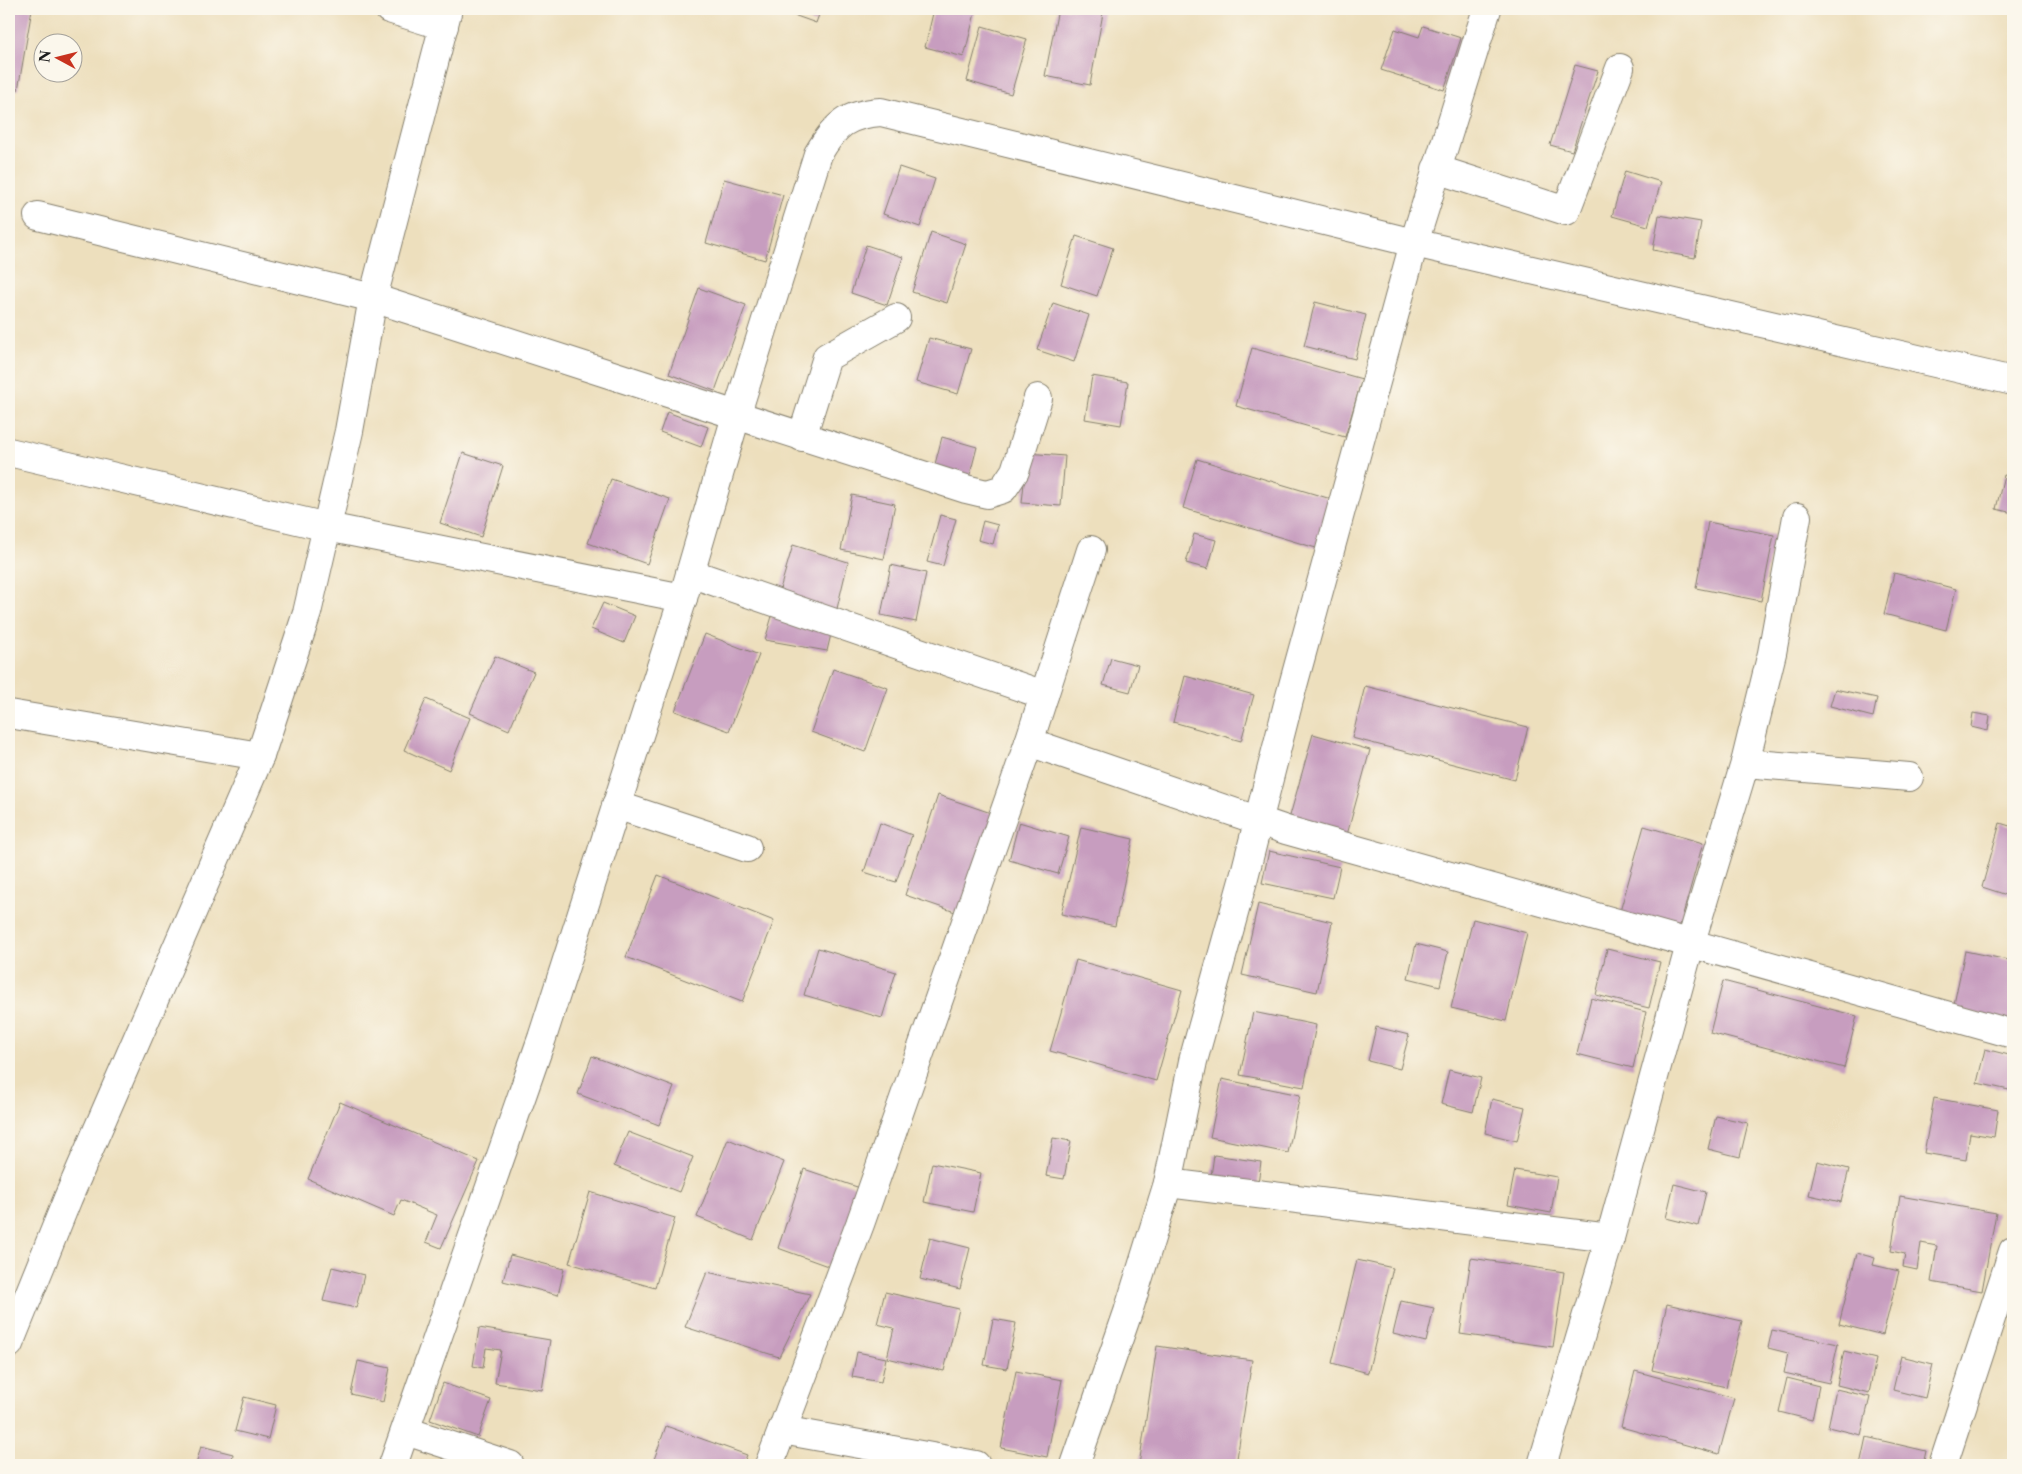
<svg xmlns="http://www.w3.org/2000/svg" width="2022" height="1474" font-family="'Libre Caslon Text',serif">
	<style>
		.building { fill: #c79dbf }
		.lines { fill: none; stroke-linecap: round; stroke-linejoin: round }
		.minor-casing { stroke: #847e6c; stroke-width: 30 }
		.minor { stroke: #fff; stroke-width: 28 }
	</style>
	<rect width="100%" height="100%" fill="#fbf7ec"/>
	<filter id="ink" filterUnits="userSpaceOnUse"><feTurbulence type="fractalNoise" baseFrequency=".02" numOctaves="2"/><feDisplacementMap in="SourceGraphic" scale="10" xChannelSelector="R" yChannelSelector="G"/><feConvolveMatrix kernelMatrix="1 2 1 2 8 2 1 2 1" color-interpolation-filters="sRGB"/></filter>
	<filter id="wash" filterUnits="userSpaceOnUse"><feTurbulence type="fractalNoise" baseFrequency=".0096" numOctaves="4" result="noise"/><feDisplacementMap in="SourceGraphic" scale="20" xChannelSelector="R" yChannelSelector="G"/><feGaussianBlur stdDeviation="1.12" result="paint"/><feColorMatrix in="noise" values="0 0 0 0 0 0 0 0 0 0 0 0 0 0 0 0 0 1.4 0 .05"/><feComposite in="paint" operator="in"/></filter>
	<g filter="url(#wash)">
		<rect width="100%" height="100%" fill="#eddfbd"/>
		<g id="blocks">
			<g class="building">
				<path d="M9,9H32L18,90L9,88Z"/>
				<path d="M777,9H821L816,23Z"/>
				<path d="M934,9H976L964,57L925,47Z"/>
				<path d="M1058,9H1084L1103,13L1090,85L1045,76Z"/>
				<path d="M982,26L1027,39L1011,94L967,81Z"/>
				<path d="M1423,26L1461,38L1444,90L1381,70L1395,29L1419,37Z"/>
				<path d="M1575,65L1598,71L1572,151L1550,145Z"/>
				<path d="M899,167L935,179L920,227L883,214Z"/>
				<path d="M1625,171L1661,182L1648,226L1612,216Z"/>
				<path d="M724,179L783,195L765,260L706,243Z"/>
				<path d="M1659,215L1701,222L1695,258L1653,250Z"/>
				<path d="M931,232L966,244L947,303L912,292Z"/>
				<path d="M1076,236L1113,248L1097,296L1061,284Z"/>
				<path d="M866,245L903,257L887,305L851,293Z"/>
				<path d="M699,288L746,305L715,391L669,374Z"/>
				<path d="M1315,302L1366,315L1355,359L1304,346Z"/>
				<path d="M1053,303L1089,315L1074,362L1037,350Z"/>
				<path d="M929,338L971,349L958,394L916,382Z"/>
				<path d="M1252,348L1362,379L1345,437L1236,406Z"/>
				<path d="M1092,376L1128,382L1121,425L1085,419Z"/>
				<path d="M667,412L708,427L701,447L660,432Z"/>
				<path d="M942,437L977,447L968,482L933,472Z"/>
				<path d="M463,453L503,466L481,537L440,523Z"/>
				<path d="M1027,453L1065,456L1061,506L1022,503Z"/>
				<path d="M1197,459L1331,499L1316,548L1183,508Z"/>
				<path d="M2004,475L2013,477V513L1996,509Z"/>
				<path d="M611,479L670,499L647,564L588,543Z"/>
				<path d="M852,495L895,504L884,559L841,550Z"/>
				<path d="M940,515L956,519L943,566L927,562Z"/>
				<path d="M983,521L998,525L993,544L978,540Z"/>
				<path d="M1708,522L1774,535L1761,601L1696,588Z"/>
				<path d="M1194,534L1216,540L1208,569L1186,563Z"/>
				<path d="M793,545L848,562L827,651L765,640Z"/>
				<path d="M891,565L926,573L916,622L881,615Z"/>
				<path d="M1894,573L1956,589L1946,630L1884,614Z"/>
				<path d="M603,603L635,616L624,643L591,629Z"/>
				<path d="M705,634L759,655L729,731L675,711Z"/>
				<path d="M495,656L534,672L509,730L470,713Z"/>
				<path d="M1111,658L1138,665L1130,692L1103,685Z"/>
				<path d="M833,669L888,688L865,752L811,732Z"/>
				<path d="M1185,676L1254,695L1241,741L1173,722Z"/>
				<path d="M1365,686L1528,727L1515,780L1352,738Z"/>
				<path d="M1835,689L1877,698L1873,717L1830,706Z"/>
				<path d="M426,699L470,718L449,770L404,750Z"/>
				<path d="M1973,713L1990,716L1988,731L1971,727Z"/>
				<path d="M1313,734L1370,750L1344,846L1286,830Z"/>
				<path d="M938,795L994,814L961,914L905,895Z"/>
				<path d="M1019,822L1069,837L1058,874L1009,860Z"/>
				<path d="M880,823L912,835L896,882L864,872Z"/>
				<path d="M2000,823L2013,827V897L1982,887Z"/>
				<path d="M1644,826L1703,843L1678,932L1619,915Z"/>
				<path d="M1081,827L1133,839L1115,926L1061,914Z"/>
				<path d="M1269,851L1340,867L1333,898L1262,883Z"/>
				<path d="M658,875L774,921L742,1002L626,957Z"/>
				<path d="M1258,904L1332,922L1317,992L1242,975Z"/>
				<path d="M1473,919L1527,933L1506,1021L1451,1008Z"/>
				<path d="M1416,944L1448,952L1440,986L1408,978Z"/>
				<path d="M818,948L896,972L882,1018L804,995Z"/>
				<path d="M1607,949L1660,962L1649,1008L1596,995Z"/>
				<path d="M1965,951L2013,961V1022L1953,1009Z"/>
				<path d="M1076,960L1182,990L1156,1081L1050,1051Z"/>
				<path d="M1723,981L1857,1016L1844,1068L1710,1033Z"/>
				<path d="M1591,998L1646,1012L1633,1068L1577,1054Z"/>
				<path d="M1253,1012L1316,1025L1304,1087L1240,1075Z"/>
				<path d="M1376,1027L1409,1035L1400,1069L1368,1061Z"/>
				<path d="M1985,1049L2013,1056V1073L2009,1090L1977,1083Z"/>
				<path d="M592,1056L674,1087L659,1125L578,1094Z"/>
				<path d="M1449,1070L1481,1078L1473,1112L1441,1104Z"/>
				<path d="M1222,1079L1300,1095L1288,1153L1210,1137Z"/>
				<path d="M1934,1098L1998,1110L1994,1137L1970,1133L1966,1160L1924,1153Z"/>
				<path d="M1492,1099L1525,1107L1517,1141L1485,1133Z"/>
				<path d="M340,1102L479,1161L441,1248L426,1242L437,1215L401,1200L394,1216L308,1179Z"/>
				<path d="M1716,1116L1748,1123L1740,1157L1708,1149Z"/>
				<path d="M628,1132L693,1157L679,1192L614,1166Z"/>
				<path d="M1053,1138L1071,1141L1064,1179L1046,1176Z"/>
				<path d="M728,1139L784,1162L753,1240L697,1217Z"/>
				<path d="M1214,1155L1261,1162L1257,1190L1210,1183Z"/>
				<path d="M1817,1161L1849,1169L1841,1202L1809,1195Z"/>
				<path d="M932,1163L981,1173L973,1212L924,1202Z"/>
				<path d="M804,1169L863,1189L836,1269L778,1248Z"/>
				<path d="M1515,1170L1557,1177L1551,1213L1508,1205Z"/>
				<path d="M1674,1184L1706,1192L1698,1226L1666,1218Z"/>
				<path d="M590,1192L675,1218L655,1288L569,1263Z"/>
				<path d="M1900,1196L1996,1213L1982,1291L1931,1282L1937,1246L1921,1243L1917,1270L1903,1267L1905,1254L1891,1251Z"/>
				<path d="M930,1238L970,1248L960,1289L920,1279Z"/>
				<path d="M1857,1253L1875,1258L1873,1265L1899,1271L1883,1335L1839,1324Z"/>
				<path d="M510,1255L564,1269L558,1295L503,1281Z"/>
				<path d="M1471,1258L1564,1272L1553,1347L1460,1334Z"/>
				<path d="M1357,1260L1393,1268L1368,1373L1332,1363Z"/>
				<path d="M332,1267L364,1275L356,1308L323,1301Z"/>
				<path d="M707,1272L810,1294L779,1357L685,1327Z"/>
				<path d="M885,1292L959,1309L944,1371L887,1358L894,1328L877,1324Z"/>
				<path d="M1401,1301L1434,1308L1426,1342L1393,1334Z"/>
				<path d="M1667,1304L1742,1321L1726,1387L1652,1370Z"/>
				<path d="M993,1319L1016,1323L1007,1369L984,1365Z"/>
				<path d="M479,1328L550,1340L542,1390L495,1383L501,1350L486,1348L483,1368L473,1366Z"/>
				<path d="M1772,1330L1838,1344L1829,1383L1784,1373L1788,1353L1768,1348Z"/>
				<path d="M1157,1346L1252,1360L1236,1465H1139Z"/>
				<path d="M1844,1351L1876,1359L1869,1393L1837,1385Z"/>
				<path d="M857,1352L886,1358L881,1382L852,1377Z"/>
				<path d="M1901,1356L1933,1364L1925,1398L1893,1390Z"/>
				<path d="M358,1361L390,1368L383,1402L351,1394Z"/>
				<path d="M1016,1371L1062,1380L1047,1457L1001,1448Z"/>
				<path d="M1635,1371L1734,1398L1719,1454L1621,1427Z"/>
				<path d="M1787,1378L1819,1386L1812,1420L1779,1412Z"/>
				<path d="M443,1383L491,1400L478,1437L430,1420Z"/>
				<path d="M1836,1389L1870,1397L1861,1435L1828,1427Z"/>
				<path d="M244,1397L276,1405L268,1439L235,1431Z"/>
				<path d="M666,1426L747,1455L743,1465H652Z"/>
				<path d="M1866,1437L1926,1451L1923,1465H1860Z"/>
				<path d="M201,1446L233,1454L231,1465H196Z"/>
			</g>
		</g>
	</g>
	<g filter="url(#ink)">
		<use href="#blocks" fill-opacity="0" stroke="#847e6c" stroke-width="1"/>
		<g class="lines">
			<g class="minor-casing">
				<g id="minor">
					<path d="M389,9L444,26"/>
					<path d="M1436,169L1566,211L1620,68"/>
					<path d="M38,216L373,298L966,489L987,494L1003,489L1015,471L1038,398"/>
					<path d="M802,437L827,357L896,318"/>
					<path d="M9,452L327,527L683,598"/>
					<path d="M690,573L1044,695"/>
					<path d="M9,714L260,756"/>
					<path d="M1029,742L1286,830L2013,1034"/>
					<path d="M1745,763L1909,777"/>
					<path d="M616,805L747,848"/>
					<path d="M1168,1183L1610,1238"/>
					<path d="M9,1344L68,1198L260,756L307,613L349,431L373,298L448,9"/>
					<path d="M782,1430L976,1465"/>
					<path d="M406,1431L510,1465"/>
					<path d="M393,1465L542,1038L683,598L736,416L818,154C835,125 847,114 881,112L1414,243L2013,381"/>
					<path d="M769,1465L860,1224L1029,742L1091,550"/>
					<path d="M1075,1465L1128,1312L1168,1183L1193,1061L1244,877L1289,700L1414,243L1487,9"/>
					<path d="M1542,1465L1610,1238L1690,945L1745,763L1772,653L1797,517"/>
					<path d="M1943,1465L2013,1251"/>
				</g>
			</g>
			<use href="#minor" class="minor"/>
		</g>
	</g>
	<rect width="2022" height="1474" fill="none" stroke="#fbf7ec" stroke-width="30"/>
	<g transform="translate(58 58) rotate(277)"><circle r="24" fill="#fbf7ec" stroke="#a29f99"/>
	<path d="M0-4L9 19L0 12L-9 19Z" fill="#c8321e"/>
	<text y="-8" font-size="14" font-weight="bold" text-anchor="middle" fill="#1c1c1c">N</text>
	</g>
</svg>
